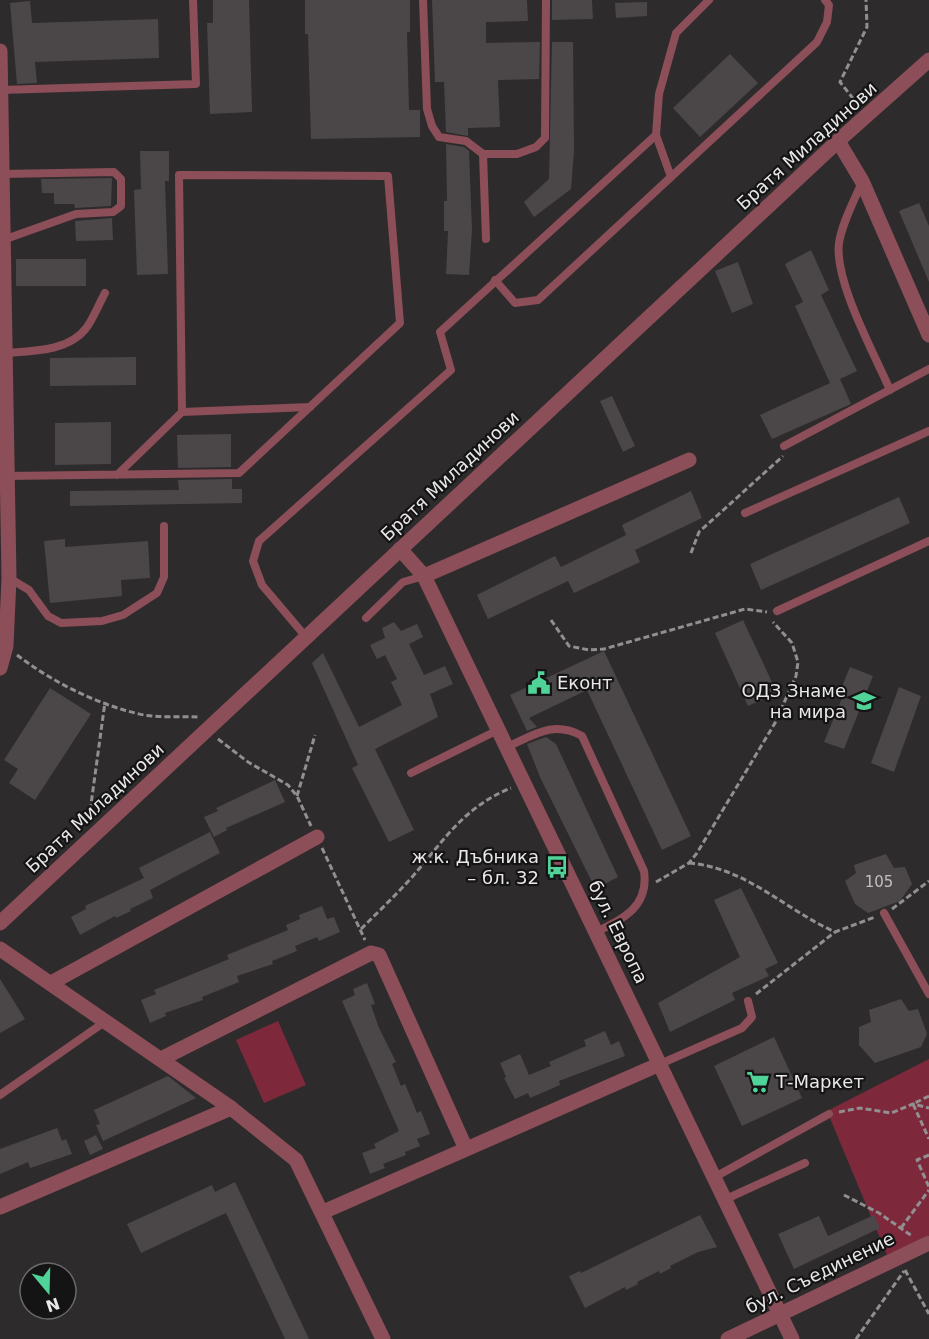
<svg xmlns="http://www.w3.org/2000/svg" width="929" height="1339" font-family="'DejaVu Sans',sans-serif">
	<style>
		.green { fill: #7e283b }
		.building { fill: #4b4748 }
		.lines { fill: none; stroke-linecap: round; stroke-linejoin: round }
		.path { stroke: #918f8f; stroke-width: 3; stroke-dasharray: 6 3; stroke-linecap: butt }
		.lane { stroke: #8c4e58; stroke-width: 8 }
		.street { stroke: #8c4e58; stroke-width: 15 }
		.labels { text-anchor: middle; stroke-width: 4.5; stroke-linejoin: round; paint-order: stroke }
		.number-label { font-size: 15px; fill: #c2bfbf }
		.street-label { font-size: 18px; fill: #e9e7e7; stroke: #151414 }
		.poi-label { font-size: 18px; fill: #e9e7e7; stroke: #151414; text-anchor: start }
	</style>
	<rect width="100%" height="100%" fill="#2e2b2c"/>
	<g class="green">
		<path d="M278,1021L306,1085L264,1103L236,1040Z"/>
		<path d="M929,1059V1235L887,1255L827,1111Z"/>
	</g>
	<g class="building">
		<path d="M213,0H249L252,112L210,114L207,23H213Z"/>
		<path d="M305,0H410V32H407L409,110H420V137L311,139L308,34H305Z"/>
		<path d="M432,0H527L528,21L486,22V43L540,42L539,79L498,80L500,127L468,128V136L446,132L444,82H435Z"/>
		<path d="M552,0H592L593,19L552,20Z"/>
		<path d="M30,1L32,23L158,19L159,58L35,62L37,83L17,84L10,3Z"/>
		<path d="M647,2V16L616,18L615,3Z"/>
		<path d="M552,42H573L574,151L571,189L534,217L524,202L549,179Z"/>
		<path d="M730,54L758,83L700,137L673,108Z"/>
		<path d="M446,144L464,147L469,151L472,230L469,275L446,274L448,231H444V201H447Z"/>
		<path d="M140,151H169V181H165L168,274L137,275L134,190L141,189Z"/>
		<path d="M112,178L111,206L75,208L74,204H54V193H42L41,179Z"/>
		<path d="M919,203L929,226V282L899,211Z"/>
		<path d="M112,218L113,240L76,241L75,221Z"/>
		<path d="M811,250L829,290L821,295L857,371L840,379L851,404L772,439L760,415L830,383L795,306L803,302L785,264Z"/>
		<rect x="16" y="259" width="70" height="27"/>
		<path d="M738,262L753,304L732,313L715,271Z"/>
		<path d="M136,357V385L50,386V358Z"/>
		<path d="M612,396L635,446L623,452L600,401Z"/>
		<path d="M111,422V464L55,465V423Z"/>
		<path d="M231,434V467L178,468L177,435Z"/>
		<path d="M232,479V489H242V503L70,506V491L179,490L178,480Z"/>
		<path d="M691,491L702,518L635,550L640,562L574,593L568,581L488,619L477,595L555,556L561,567L626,535L622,525Z"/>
		<path d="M899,497L910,523L761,590L750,564Z"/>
		<path d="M65,539V547L148,541L150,578L121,580L122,596L50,603L44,541Z"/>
		<path d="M743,620L777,693L748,706L715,633Z"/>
		<path d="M394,622L401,631L417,624L423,637L409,644L424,675L445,666L453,684L430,694L438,717L375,749L414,830L389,842L352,768L358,765L312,663L323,653L359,727L402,705L391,682L397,679L385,655L377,659L370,645L385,638L382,628Z"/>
		<path d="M604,651L691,836L662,850L587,690L529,718L537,727L527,731L510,695Z"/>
		<path d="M850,667L873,676L844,749L824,742L842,698L838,696Z"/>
		<path d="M899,687L921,696L894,772L871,763Z"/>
		<path d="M50,688L91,714L35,800L9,783L18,769L4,760Z"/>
		<path d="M546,737L556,744L618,877L599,887L593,884L540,777L527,744Z"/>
		<path d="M275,780L285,802L226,828L227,830L214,837L204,817L218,811L216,808Z"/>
		<path d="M210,832L220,853L150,890L153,898L130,909L131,911L116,918L115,916L80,935L71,917L86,909L85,906L144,878L139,868Z"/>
		<path d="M886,854L894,868L905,867L912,884L900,901L868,913L855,904L845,881L856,873L854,865Z"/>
		<path d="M741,888L778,963L765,969L769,976L732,993L735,1000L670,1032L658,1003L740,957L714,900Z"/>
		<path d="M322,906L327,919L334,917L340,932L319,941L317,937L295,946L297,951L272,961L273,964L237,976L239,982L202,997L203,1000L165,1013L166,1016L150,1023L141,1000L156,994L154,990L229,959L227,955L288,930L286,925L300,919L299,915Z"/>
		<path d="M0,979L25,1019L0,1033Z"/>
		<path d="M367,983L375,1004L371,1005L379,1028L396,1062L392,1064L401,1086L405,1084L417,1113L421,1111L430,1134L417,1139L420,1146L405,1152L406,1155L383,1164L385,1168L370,1174L362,1153L376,1148L374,1144L399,1131L342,1001L355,995L353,989Z"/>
		<path d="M901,999L909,1011L918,1009L927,1034L921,1047L875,1063L859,1045V1027L871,1022L869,1010Z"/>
		<path d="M605,1031L611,1045L619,1041L625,1056L559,1081L560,1085L530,1098L528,1093L515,1099L504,1078L506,1077L500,1063L520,1054L529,1075L551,1066L549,1062L586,1046L584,1040Z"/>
		<path d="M774,1037L802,1098L742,1126L714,1066Z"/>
		<path d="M168,1076L196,1098L103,1141L96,1125L100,1124L94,1110Z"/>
		<path d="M57,1128L62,1141L66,1139L72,1154L30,1168L28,1162L0,1174V1149Z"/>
		<path d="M96,1135L103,1149L90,1155L84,1141Z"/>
		<path d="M235,1182L309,1339H285L226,1213L141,1253L127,1224L212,1185L215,1192Z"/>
		<path d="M700,1215L717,1247L698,1252L670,1266L671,1268L660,1274L659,1271L637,1282L638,1284L626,1290L625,1287L585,1308L569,1276L580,1271L581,1273Z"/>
		<path d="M874,1215L880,1228L794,1269L778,1234L819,1216L828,1236Z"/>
	</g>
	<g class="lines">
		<g class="path">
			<path d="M859,106L840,82L867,27L866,0"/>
			<path d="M691,553L699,532L783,456"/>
			<path d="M551,620L569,646L589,650L604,649L745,609L767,612"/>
			<path d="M17,655C52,682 100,706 144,715C162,718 182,716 200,717"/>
			<path d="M218,739L248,762L288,785L297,796L311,826"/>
			<path d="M297,796L315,735"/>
			<path d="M89,819L105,702"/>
			<path d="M322,848L365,940"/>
			<path d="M689,863C747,868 784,909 835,932L875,917"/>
			<path d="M656,882L689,863L697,853L775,723L796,676L798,662L792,643L773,622"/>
			<path d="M892,909L929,881"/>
			<path d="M361,929C378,912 396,895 413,876C445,839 464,807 511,788"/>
			<path d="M756,994L835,932"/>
			<path d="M929,1096L913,1104L929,1139"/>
			<path d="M839,1112L860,1108L891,1113L913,1104L929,1108"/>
			<path d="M929,1155L917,1160L929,1187"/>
			<path d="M844,1195L879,1213L912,1236"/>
			<path d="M901,1228L929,1190"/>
			<path d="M905,1270L929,1314"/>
			<path d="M856,1339L904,1271"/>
		</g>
		<g class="lane">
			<path d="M423,0L427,109L432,126L439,137L466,141L483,154H517L536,147L545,138L546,0"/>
			<path d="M1,90L196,84L193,0"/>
			<path d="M483,154L486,239"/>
			<path d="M2,174L114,172L121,179V206L113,212L76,214L3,240"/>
			<path d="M671,177L817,42L827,22L829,5L825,0"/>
			<path d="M862,182C854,201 842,223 839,243C834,281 874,353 890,390"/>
			<path d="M495,280L515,303L538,300L671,177L656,135"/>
			<path d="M4,353C32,351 69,352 87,327C94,317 99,304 105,293"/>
			<path d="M182,412L310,407"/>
			<path d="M784,446L929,369"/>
			<path d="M6,476L239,473L400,323L388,176L179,175L182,412L117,475"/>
			<path d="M745,513L929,431"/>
			<path d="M9,578L29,590L48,616L61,623L102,621L123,615L157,593L164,577V526"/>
			<path d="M777,611L929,541"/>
			<path d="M366,618L403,582L424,576"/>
			<path d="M306,637L262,585L253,561L259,541L451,370L440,332L656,135L659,94L676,33L709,0"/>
			<path d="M507,747C534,735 553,720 582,736L644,871C649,906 625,918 596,932"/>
			<path d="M411,773L498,730"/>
			<path d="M884,913L929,994"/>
			<path d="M660,1064L742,1028L752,1017L748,1001"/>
			<path d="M0,1095L106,1021"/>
			<path d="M715,1177L829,1114"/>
			<path d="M726,1199L805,1163"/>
		</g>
		<g class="street">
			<path d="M0,51L9,578L6,646L0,668"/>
			<path d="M838,141L862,181L929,335"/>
			<path d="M400,549L424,576L792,1339"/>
			<path d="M424,576L689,460"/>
			<path d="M0,923L838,141L929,60"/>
			<path d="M0,949L231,1108L296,1160L383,1339"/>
			<path d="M51,983L317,837"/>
			<path d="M161,1059L371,953L379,955L466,1149"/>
			<path d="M0,1207L231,1108"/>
			<path d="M323,1212L660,1064"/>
			<path d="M728,1339L929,1243"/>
		</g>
	</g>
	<defs>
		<g id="civic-bare" transform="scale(1.8)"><path d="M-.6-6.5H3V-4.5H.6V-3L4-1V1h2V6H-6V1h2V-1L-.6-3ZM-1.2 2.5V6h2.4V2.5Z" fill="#50d398" stroke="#151414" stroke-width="2.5" paint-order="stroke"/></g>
		<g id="school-bare" transform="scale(1.8)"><path d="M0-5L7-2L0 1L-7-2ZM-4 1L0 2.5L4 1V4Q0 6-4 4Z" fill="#50d398" stroke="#151414" stroke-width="2.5" paint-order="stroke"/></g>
		<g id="bus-bare" transform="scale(1.8)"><path d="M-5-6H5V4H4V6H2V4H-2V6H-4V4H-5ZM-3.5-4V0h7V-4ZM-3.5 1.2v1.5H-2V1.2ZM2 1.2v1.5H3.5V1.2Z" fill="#50d398" stroke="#151414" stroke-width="2.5" paint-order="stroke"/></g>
		<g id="supermarket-bare" transform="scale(1.8)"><path d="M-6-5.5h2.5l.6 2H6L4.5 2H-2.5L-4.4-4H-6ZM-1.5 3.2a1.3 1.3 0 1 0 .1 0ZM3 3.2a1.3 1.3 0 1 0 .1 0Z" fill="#50d398" stroke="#151414" stroke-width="2.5" paint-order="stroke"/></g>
	</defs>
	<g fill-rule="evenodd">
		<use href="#civic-bare" x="539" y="683"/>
		<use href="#school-bare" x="864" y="701"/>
		<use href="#bus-bare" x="557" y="867"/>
		<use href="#supermarket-bare" x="758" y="1082"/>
	</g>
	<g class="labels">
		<g class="number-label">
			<text x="879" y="887">105</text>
		</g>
		<g class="street-label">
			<text transform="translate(807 146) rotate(-42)" y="6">Братя Миладинови</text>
			<text transform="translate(450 476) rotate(-43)" y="6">Братя Миладинови</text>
			<text transform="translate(95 808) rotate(-43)" y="6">Братя Миладинови</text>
			<text transform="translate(618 932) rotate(64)" y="6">бул. Европа</text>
			<text transform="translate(820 1273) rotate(-26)" y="6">бул. Съединение</text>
		</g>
		<g class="poi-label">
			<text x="557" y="689">Еконт</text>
			<text x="846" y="697" text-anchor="end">ОДЗ Знаме<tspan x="846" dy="21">на мира</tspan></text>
			<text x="539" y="863" text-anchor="end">ж.к. Дъбника<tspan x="539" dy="21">– бл. 32</tspan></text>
			<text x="776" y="1088">Т-Маркет</text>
		</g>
	</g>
	<g transform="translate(48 1291) rotate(161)"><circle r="28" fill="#151414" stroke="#6a6868" stroke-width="1.5"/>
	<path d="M0-4.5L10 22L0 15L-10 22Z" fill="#50d398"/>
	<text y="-9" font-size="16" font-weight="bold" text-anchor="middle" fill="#e9e7e7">N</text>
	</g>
</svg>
